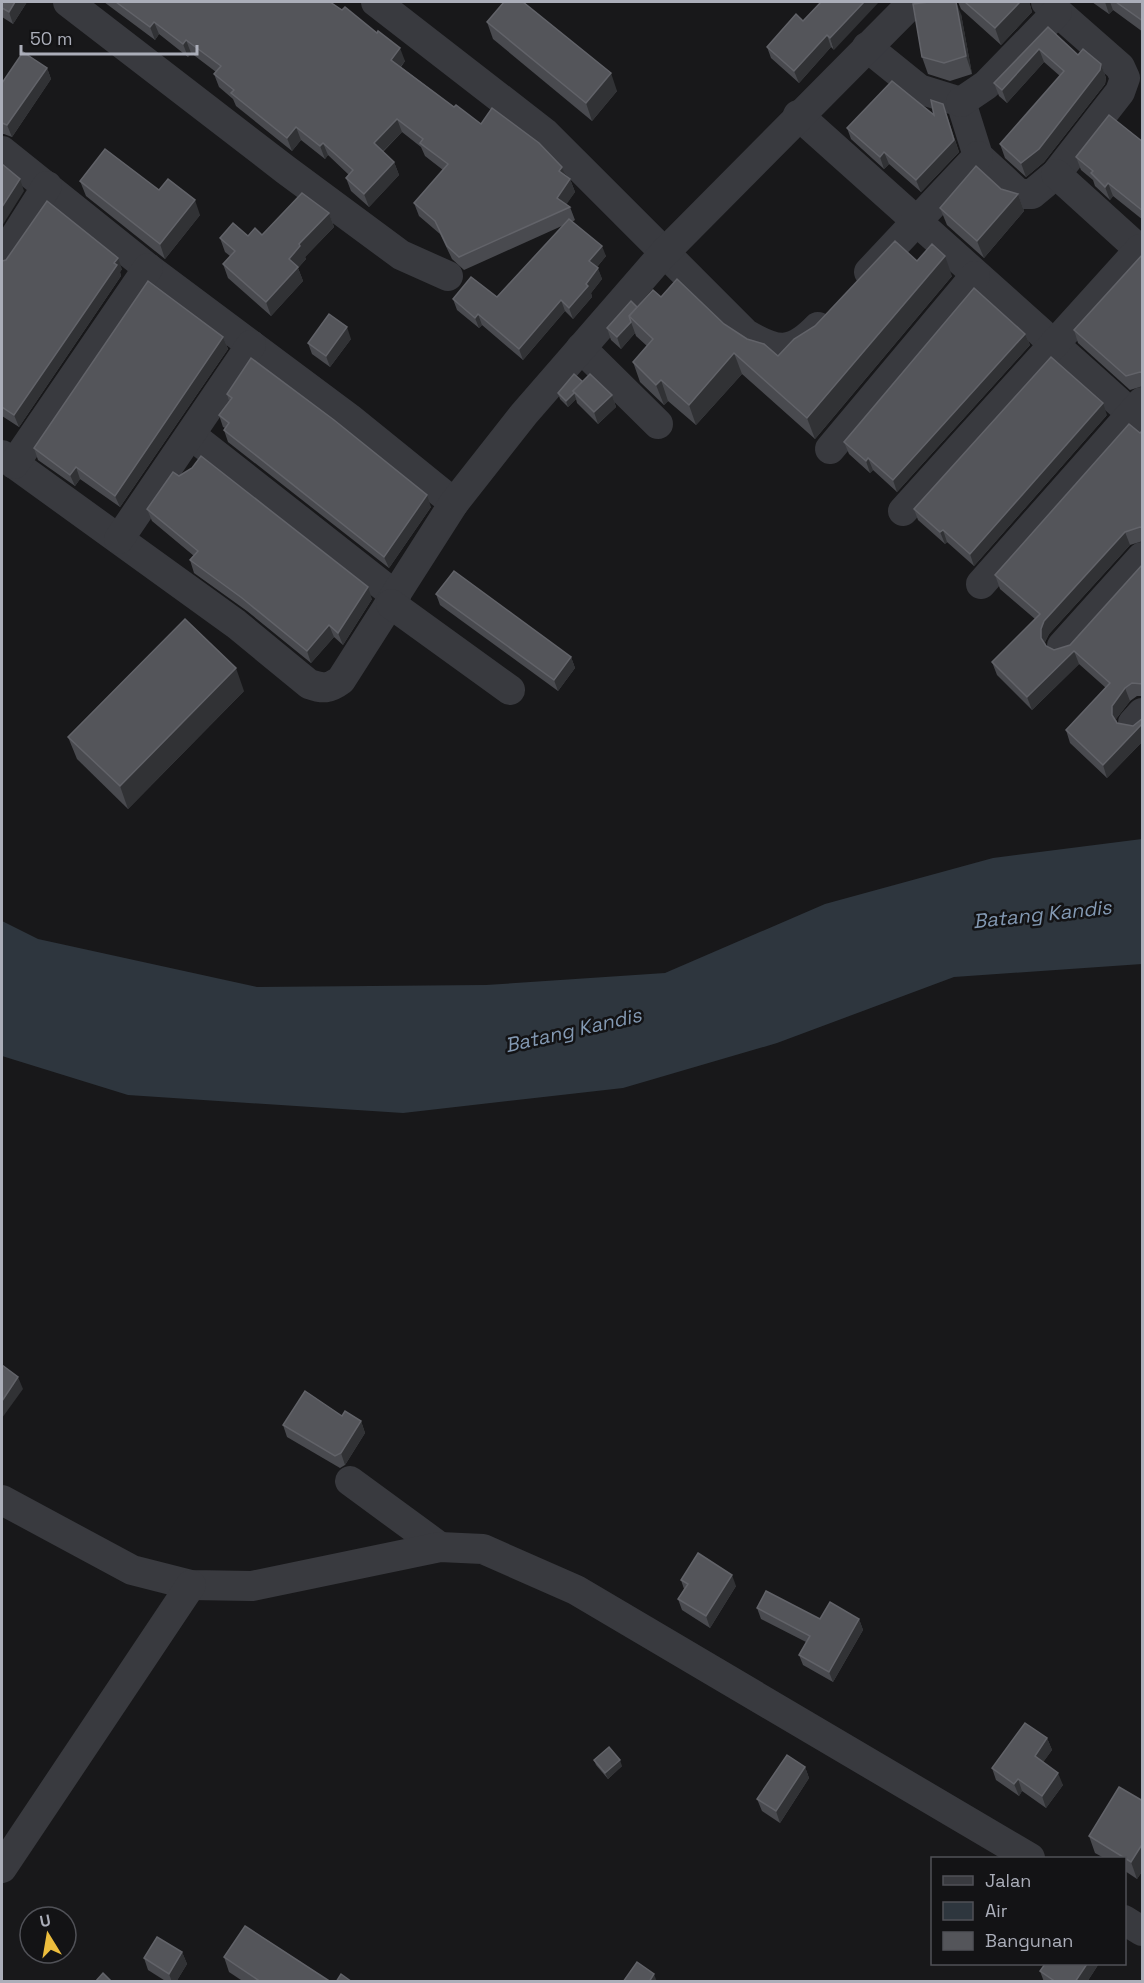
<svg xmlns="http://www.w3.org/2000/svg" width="1144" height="1983" font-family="'Space Grotesk',sans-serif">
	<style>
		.water { fill: #2e363e }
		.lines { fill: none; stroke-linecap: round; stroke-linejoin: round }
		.minor { stroke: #393a3f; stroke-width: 30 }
		.wall { fill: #494a4f }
		.shaded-wall { fill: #313235 }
		.building { fill: #54555a; stroke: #626369; stroke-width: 1.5 }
		.labels { text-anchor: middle; stroke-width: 5; stroke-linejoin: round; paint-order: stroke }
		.water-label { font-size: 20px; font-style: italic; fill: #8399b3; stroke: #131315 }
	</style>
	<rect width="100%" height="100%" fill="#18181a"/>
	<path class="water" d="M1142,839V964L954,977L777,1043L623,1088L403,1113L128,1095L2,1056V921L38,939L257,987L486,985L665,973L825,904L993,858Z"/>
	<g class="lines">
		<g class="minor">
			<path d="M68,2L286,170L401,255L448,276"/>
			<path d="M376,2L545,133L746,334C777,352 791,355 818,327"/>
			<path d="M867,47L919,89L961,102L978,156L1019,194H1032L1056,174L1120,92L1125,78L1120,67L1046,2"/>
			<path d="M961,102L986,85L1057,12"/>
			<path d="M798,115L1142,423"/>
			<path d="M2,151L148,268L349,418L454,503"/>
			<path d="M1056,174L1142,252"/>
			<path d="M2,257L47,186"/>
			<path d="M869,272L978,156"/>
			<path d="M581,348L658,424"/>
			<path d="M191,435L396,596"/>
			<path d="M830,449L975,276"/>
			<path d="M2,455L236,624L309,684C323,689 329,689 341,680L454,503L524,414L664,253L913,2"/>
			<path d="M14,464L148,268"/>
			<path d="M903,511L1140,249"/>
			<path d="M119,539L251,345"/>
			<path d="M981,584L1142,402"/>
			<path d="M391,604L510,690"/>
			<path d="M1062,646L1142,557"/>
			<path d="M1133,723L1142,713"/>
			<path d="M350,1481L440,1547"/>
			<path d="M2,1500L132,1570L191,1585L252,1586L440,1547L483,1549L576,1590L1030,1858"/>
			<path d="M2,1868L191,1585"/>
			<path d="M1124,1920L1142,1931"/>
		</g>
	</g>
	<g class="wall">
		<path d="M2,2H27L13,24L2,17Z"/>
		<path d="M104,2H330L405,61L401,67L454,107L481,124L562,167L565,176L570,179L575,192L566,204L570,207L575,220L572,222L606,256L597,267L602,279L591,293L592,297L573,319L565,311L523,360L482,325L479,328L457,310L453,299L497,297L564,225L464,270L452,259L440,234L419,216L414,203L443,170L425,156L421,147L402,132L383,152L394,162L399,175L369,207L351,191L346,178L349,175L328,155L325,159L301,140L292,151L236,106L233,99L219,87L214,74L216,72L191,53L188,57L159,34L155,40Z"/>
		<path d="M821,2L834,50L831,47L799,83L771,58L767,47L803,21Z"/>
		<path d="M958,2H1030V5L1032,12L1001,45L961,9Z"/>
		<path d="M1092,2H1143V32L1113,10L1109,14Z"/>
		<path d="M961,14L972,74L950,81L928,74L922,57Z"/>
		<path d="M487,22L617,91L592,121L493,39Z"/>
		<path d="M1048,27L1078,55L1101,64L1106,78L1105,84L1044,162L1026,177L1005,158L1000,144L1060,76L1044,62L1007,103L999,96L994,83Z"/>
		<path d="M47,68L51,79L12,137L4,134H2V83Z"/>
		<path d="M943,104L959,152L921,192L889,164L884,169L851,139L847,128L934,115Z"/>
		<path d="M1143,142V220L1113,196L1110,200L1095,186L1093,180L1081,170L1076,157Z"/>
		<path d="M80,181L159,190L200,215L165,259L86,196Z"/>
		<path d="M1001,189L1018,194L1024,211L984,258L947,225L940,208Z"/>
		<path d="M329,213L334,227L305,257L306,259L298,268L303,281L271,316L228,278L223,264L230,256L225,252L220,238L262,235Z"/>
		<path d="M1143,254V386L1130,390L1078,343L1074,330Z"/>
		<path d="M2,261L122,269L120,272L121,276L19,427L2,416Z"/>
		<path d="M917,261L952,276L815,439L742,374L696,425L668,401L664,405L640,382L633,362L647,346L636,336L635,333L621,349L611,340L607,328L637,307L661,297L724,324L747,339L778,356Z"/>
		<path d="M1025,334L1030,345L897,492L873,470L870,473L849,454L844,442Z"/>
		<path d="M223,337L228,349L120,507L80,479L75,486L38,460L34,448Z"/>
		<path d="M351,339L330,367L312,354L308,343Z"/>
		<path d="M583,382L612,395L616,407L598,424L577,403L576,399L568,407L560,399L558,393Z"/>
		<path d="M227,394L431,507L389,568L228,442L224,430L225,428L223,427L219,415L229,401Z"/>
		<path d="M1107,415L974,566L947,542L945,544L918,520L914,509Z"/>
		<path d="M1143,430V541L1130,545L1049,634L1045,642L1046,646L1054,650L1070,645L1143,564V696H1137L1130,701L1116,719L1117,723L1133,726L1143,718V741L1107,778L1070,743L1066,730L1106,688L1079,664L1032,710L997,675L992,662L1035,619L1000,589L995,575Z"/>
		<path d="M179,476L372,599L343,645L334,637L311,663L247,611L194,573L190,560L194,556L152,521L147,509Z"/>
		<path d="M436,594L571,657L575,668L558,691L440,605Z"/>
		<path d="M244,691L128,809L77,759L68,737Z"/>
		<path d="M342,1416L361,1421L365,1433L345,1465L340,1468L287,1437L283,1425Z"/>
		<path d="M681,1580L736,1586L710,1628L682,1610L678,1599L684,1589Z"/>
		<path d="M757,1608L820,1619H859L863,1630L833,1682L803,1665L799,1655L806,1642L761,1619Z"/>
		<path d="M1047,1738L1052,1750L1043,1762L1063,1785L1046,1808L1022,1791L1019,1796L996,1780L992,1768Z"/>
		<path d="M594,1760L622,1766L608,1779L596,1765Z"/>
		<path d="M805,1767L809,1778L780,1823L762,1811L757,1799Z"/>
		<path d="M1143,1801V1870L1137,1879L1125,1871V1858H1104L1095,1853L1089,1836Z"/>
		<path d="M182,1952L187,1964L176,1982H167L148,1970L144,1958Z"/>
		<path d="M224,1957L331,1982H244L229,1972Z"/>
		<path d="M1045,1964H1098V1965L1087,1982H1044L1040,1971Z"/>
	</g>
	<g class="shaded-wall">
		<path d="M15,2H27L13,24L9,12Z"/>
		<path d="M864,2H879L834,50L830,38Z"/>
		<path d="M956,2L961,14L972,74L966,56Z"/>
		<path d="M1020,2H1030V5L1032,12L1001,45L995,28Z"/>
		<path d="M1105,2H1110L1113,10L1109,14Z"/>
		<path d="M154,22L159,34L155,40L150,27Z"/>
		<path d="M827,35L831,47L799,83L794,71Z"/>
		<path d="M186,40L191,53L188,57L183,44Z"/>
		<path d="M400,48L405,61L396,72L391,60Z"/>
		<path d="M1039,49L1044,62L1007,103L1002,90Z"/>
		<path d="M1101,64L1106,78L1105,84L1044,162L1026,177L1021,163Z"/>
		<path d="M47,68L51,79L12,137L7,125Z"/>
		<path d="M611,73L617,91L592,121L586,103Z"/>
		<path d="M943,104L959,152L921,192L916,180Z"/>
		<path d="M397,119L402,132L378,156L374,143Z"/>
		<path d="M296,127L301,140L292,151L287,138Z"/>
		<path d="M323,143L328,155L325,159L320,146Z"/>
		<path d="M884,152L889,164L884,169L880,157Z"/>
		<path d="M394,162L399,175L369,207L364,194Z"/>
		<path d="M562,167L567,180L559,171Z"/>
		<path d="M20,179L24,191L2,226V207Z"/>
		<path d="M570,179L575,192L562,211L557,198Z"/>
		<path d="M1108,183L1113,196L1110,200L1105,187Z"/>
		<path d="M1018,194L1024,211L984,258L977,241Z"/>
		<path d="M195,200L200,215L165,259L160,244Z"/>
		<path d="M329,213L334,227L305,257L306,259L298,268L303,281L271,316L266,302L289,259L299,244Z"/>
		<path d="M602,246L606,256L593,272L589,261Z"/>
		<path d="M945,256L952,276L815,439L807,418Z"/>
		<path d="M118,258L122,269L120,272L121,276L19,427L14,415Z"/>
		<path d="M598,268L602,279L591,293L592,297L573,319L569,308L586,284Z"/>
		<path d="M561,300L565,311L523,360L519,349Z"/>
		<path d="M478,314L482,325L479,328L475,318Z"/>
		<path d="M631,322L635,333L621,349L617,337Z"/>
		<path d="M347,327L351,339L330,367L326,356Z"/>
		<path d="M1025,334L1030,345L897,492L893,480Z"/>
		<path d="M223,337L228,349L120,507L115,496Z"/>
		<path d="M734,353L742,374L696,425L689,405Z"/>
		<path d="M661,380L668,401L664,405L656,385Z"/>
		<path d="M574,393L576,399L568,407L566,401Z"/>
		<path d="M612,395L616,407L598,424L594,412Z"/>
		<path d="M1103,403L1107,415L974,566L970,554Z"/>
		<path d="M868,458L873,470L870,473L866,461Z"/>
		<path d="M76,467L80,479L75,486L70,475Z"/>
		<path d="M427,495L431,507L389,568L384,557Z"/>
		<path d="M943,530L947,542L945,544L940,532Z"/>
		<path d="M1125,532L1130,545L1049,634L1045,642V651L1041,638V629L1044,621Z"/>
		<path d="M368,587L372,599L343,645L338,633Z"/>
		<path d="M329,625L334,637L311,663L307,651Z"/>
		<path d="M1074,651L1079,664L1032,710L1027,697Z"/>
		<path d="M571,657L575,668L558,691L554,680Z"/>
		<path d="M236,668L244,691L128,809L120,786Z"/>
		<path d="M1125,688L1130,701L1116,719V728L1112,715V706Z"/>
		<path d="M1143,723V741L1107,778L1103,765Z"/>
		<path d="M18,1377L23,1389L2,1418V1401Z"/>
		<path d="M361,1421L365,1433L345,1465L341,1453Z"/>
		<path d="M732,1575L736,1586L710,1628L706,1616Z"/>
		<path d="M859,1619L863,1630L833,1682L829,1672Z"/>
		<path d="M1047,1738L1052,1750L1039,1768L1035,1756Z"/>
		<path d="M620,1760L622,1766L608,1779L605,1773Z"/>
		<path d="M805,1767L809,1778L780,1823L776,1811Z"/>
		<path d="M1058,1773L1063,1785L1046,1808L1042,1796Z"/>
		<path d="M1018,1779L1022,1791L1019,1796L1014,1784Z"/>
		<path d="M1143,1843V1870L1137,1879L1131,1862Z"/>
		<path d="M182,1952L187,1964L176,1982H172L169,1974Z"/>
		<path d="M1087,1964H1098V1965L1087,1982H1075Z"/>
		<path d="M654,1974L657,1982H649Z"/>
	</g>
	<g class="building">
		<path d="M2,2H15L9,12L2,8Z"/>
		<path d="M116,2H330L342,10L345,7L377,33L378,31L400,48L391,60L454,107L456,105L481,124L492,108L539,143L562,167L559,171L570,179L557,198L570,207L459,257L447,246L435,221L414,203L448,164L420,143L423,139L397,119L374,143L394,162L364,194L346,178L353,170L323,143L320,146L296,127L287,138L231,93L234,90L214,74L221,66L186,40L183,44L154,22L150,27Z"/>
		<path d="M504,2H523L611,73L586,103L487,22Z"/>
		<path d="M821,2H864L830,38L827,35L794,71L767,47L796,14L803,21Z"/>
		<path d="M929,2H956L966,56L944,63L922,57L913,4Z"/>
		<path d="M965,2H1020L995,28Z"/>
		<path d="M1116,2H1143V21Z"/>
		<path d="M1048,27L1078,55L1083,49L1101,64L1100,70L1039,149L1021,163L1000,144L1064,71L1039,49L1002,90L994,83Z"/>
		<path d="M23,52L47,68L7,125L2,123V83Z"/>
		<path d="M892,81L934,115L931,100L943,104L954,140L916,180L884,152L880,157L847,128Z"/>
		<path d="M1109,115L1143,142V211L1108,183L1105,187L1091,173L1093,171L1076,157Z"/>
		<path d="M105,149L159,190L168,179L195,200L160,244L80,181Z"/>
		<path d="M2,164L20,179L2,207Z"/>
		<path d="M976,166L1001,189L1018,194L977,241L940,208Z"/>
		<path d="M302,193L329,213L299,244L300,246L289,259L298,267L266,302L223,264L235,251L220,238L233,223L248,236L255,228L262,235Z"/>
		<path d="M47,201L118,258L114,263L117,265L14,415L2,407V261L6,260Z"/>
		<path d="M569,219L602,246L589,261L598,268L586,284L588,286L569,308L561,300L519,349L478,314L475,318L453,299L471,277L497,297Z"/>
		<path d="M895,241L917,261L932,244L945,256L807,418L734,353L689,405L661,380L656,385L633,362L653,339L629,316L653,290L661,297L677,279L724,324L747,339L764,344L778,356L794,339L815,326Z"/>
		<path d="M1143,254V373L1140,372L1126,376L1074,330Z"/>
		<path d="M148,281L223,337L115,496L76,467L70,475L34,448Z"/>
		<path d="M974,288L1025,334L893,480L868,458L866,461L844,442Z"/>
		<path d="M631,301L637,307L629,316L631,322L617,337L607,328Z"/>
		<path d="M329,314L347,327L326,356L308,343Z"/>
		<path d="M1051,357L1103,403L970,554L943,530L940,532L914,509Z"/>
		<path d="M251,358L334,420L427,495L384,557L224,430L229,423L219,415L232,398L227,394Z"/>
		<path d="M574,374L583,382L573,391L574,393L566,401L558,393Z"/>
		<path d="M590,374L612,395L594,412L573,391Z"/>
		<path d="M1129,424L1140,433L1143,430V528L1140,527L1125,532L1044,621L1041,629V638L1046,646L1054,650L1070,645L1143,564V684L1132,683L1125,688L1112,706V715L1117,723L1133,726L1143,718V723L1103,765L1066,730L1110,683L1074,651L1027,697L992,662L1040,614L995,575Z"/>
		<path d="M201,456L368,587L338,633L329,625L307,651L242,598L190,560L198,551L147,509L173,472L179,476L192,468Z"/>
		<path d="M454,571L571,657L554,680L436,594Z"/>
		<path d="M185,619L236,668L120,786L68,737Z"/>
		<path d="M2,1365L18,1377L2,1401Z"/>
		<path d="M305,1391L342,1416L345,1411L361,1421L341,1453L335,1456L283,1425Z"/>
		<path d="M698,1553L732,1575L706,1616L678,1599L688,1584L681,1580Z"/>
		<path d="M766,1591L820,1619L830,1602L859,1619L829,1672L799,1655L810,1636L757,1608Z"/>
		<path d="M1025,1723L1047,1738L1035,1756L1058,1773L1042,1796L1018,1779L1014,1784L992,1768Z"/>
		<path d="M609,1747L620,1760L605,1773L594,1760Z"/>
		<path d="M787,1755L805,1767L776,1811L757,1799Z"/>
		<path d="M1119,1787L1143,1801V1843L1131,1862L1089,1836Z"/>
		<path d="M245,1926L331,1982H261L224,1957Z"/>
		<path d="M157,1937L182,1952L169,1974L144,1958Z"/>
		<path d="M637,1962L654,1974L649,1982H623Z"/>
		<path d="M1045,1964H1087L1075,1982H1056L1040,1971Z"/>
		<path d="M103,1973L112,1982H95Z"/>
		<path d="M341,1974L352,1982H336Z"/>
	</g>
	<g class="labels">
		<g class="water-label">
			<text transform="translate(1042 914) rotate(-6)" y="7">Batang Kandis</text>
			<text transform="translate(573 1030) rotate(-13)" y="7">Batang Kandis</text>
		</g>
	</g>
	<rect width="1144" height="1983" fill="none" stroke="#abaeb9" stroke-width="6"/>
	<rect x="931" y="1857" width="195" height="108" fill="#131315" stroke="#505157" stroke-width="1.5"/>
	<rect x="943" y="1876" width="30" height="9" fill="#393a3f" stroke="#505157" stroke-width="1.5"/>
	<text x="985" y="1887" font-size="18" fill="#abaeb9">Jalan</text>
	<rect x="943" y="1902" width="30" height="18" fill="#2e363e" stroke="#505157" stroke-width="1.5"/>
	<text x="985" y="1917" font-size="18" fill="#abaeb9">Air</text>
	<rect x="943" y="1932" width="30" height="18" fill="#54555a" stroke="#505157" stroke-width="1.5"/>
	<text x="985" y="1947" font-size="18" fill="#abaeb9">Bangunan</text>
	<g transform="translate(48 1935) rotate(349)"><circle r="28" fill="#131315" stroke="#505157" stroke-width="1.5"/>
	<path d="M0-4.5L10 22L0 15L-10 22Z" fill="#ecbd3d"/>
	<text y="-9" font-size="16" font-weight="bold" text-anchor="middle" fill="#abaeb9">U</text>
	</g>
	<path d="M21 45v9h176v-9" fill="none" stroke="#abaeb9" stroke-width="3"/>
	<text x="30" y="45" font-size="18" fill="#abaeb9" stroke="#131315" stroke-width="4.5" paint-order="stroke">50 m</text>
</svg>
